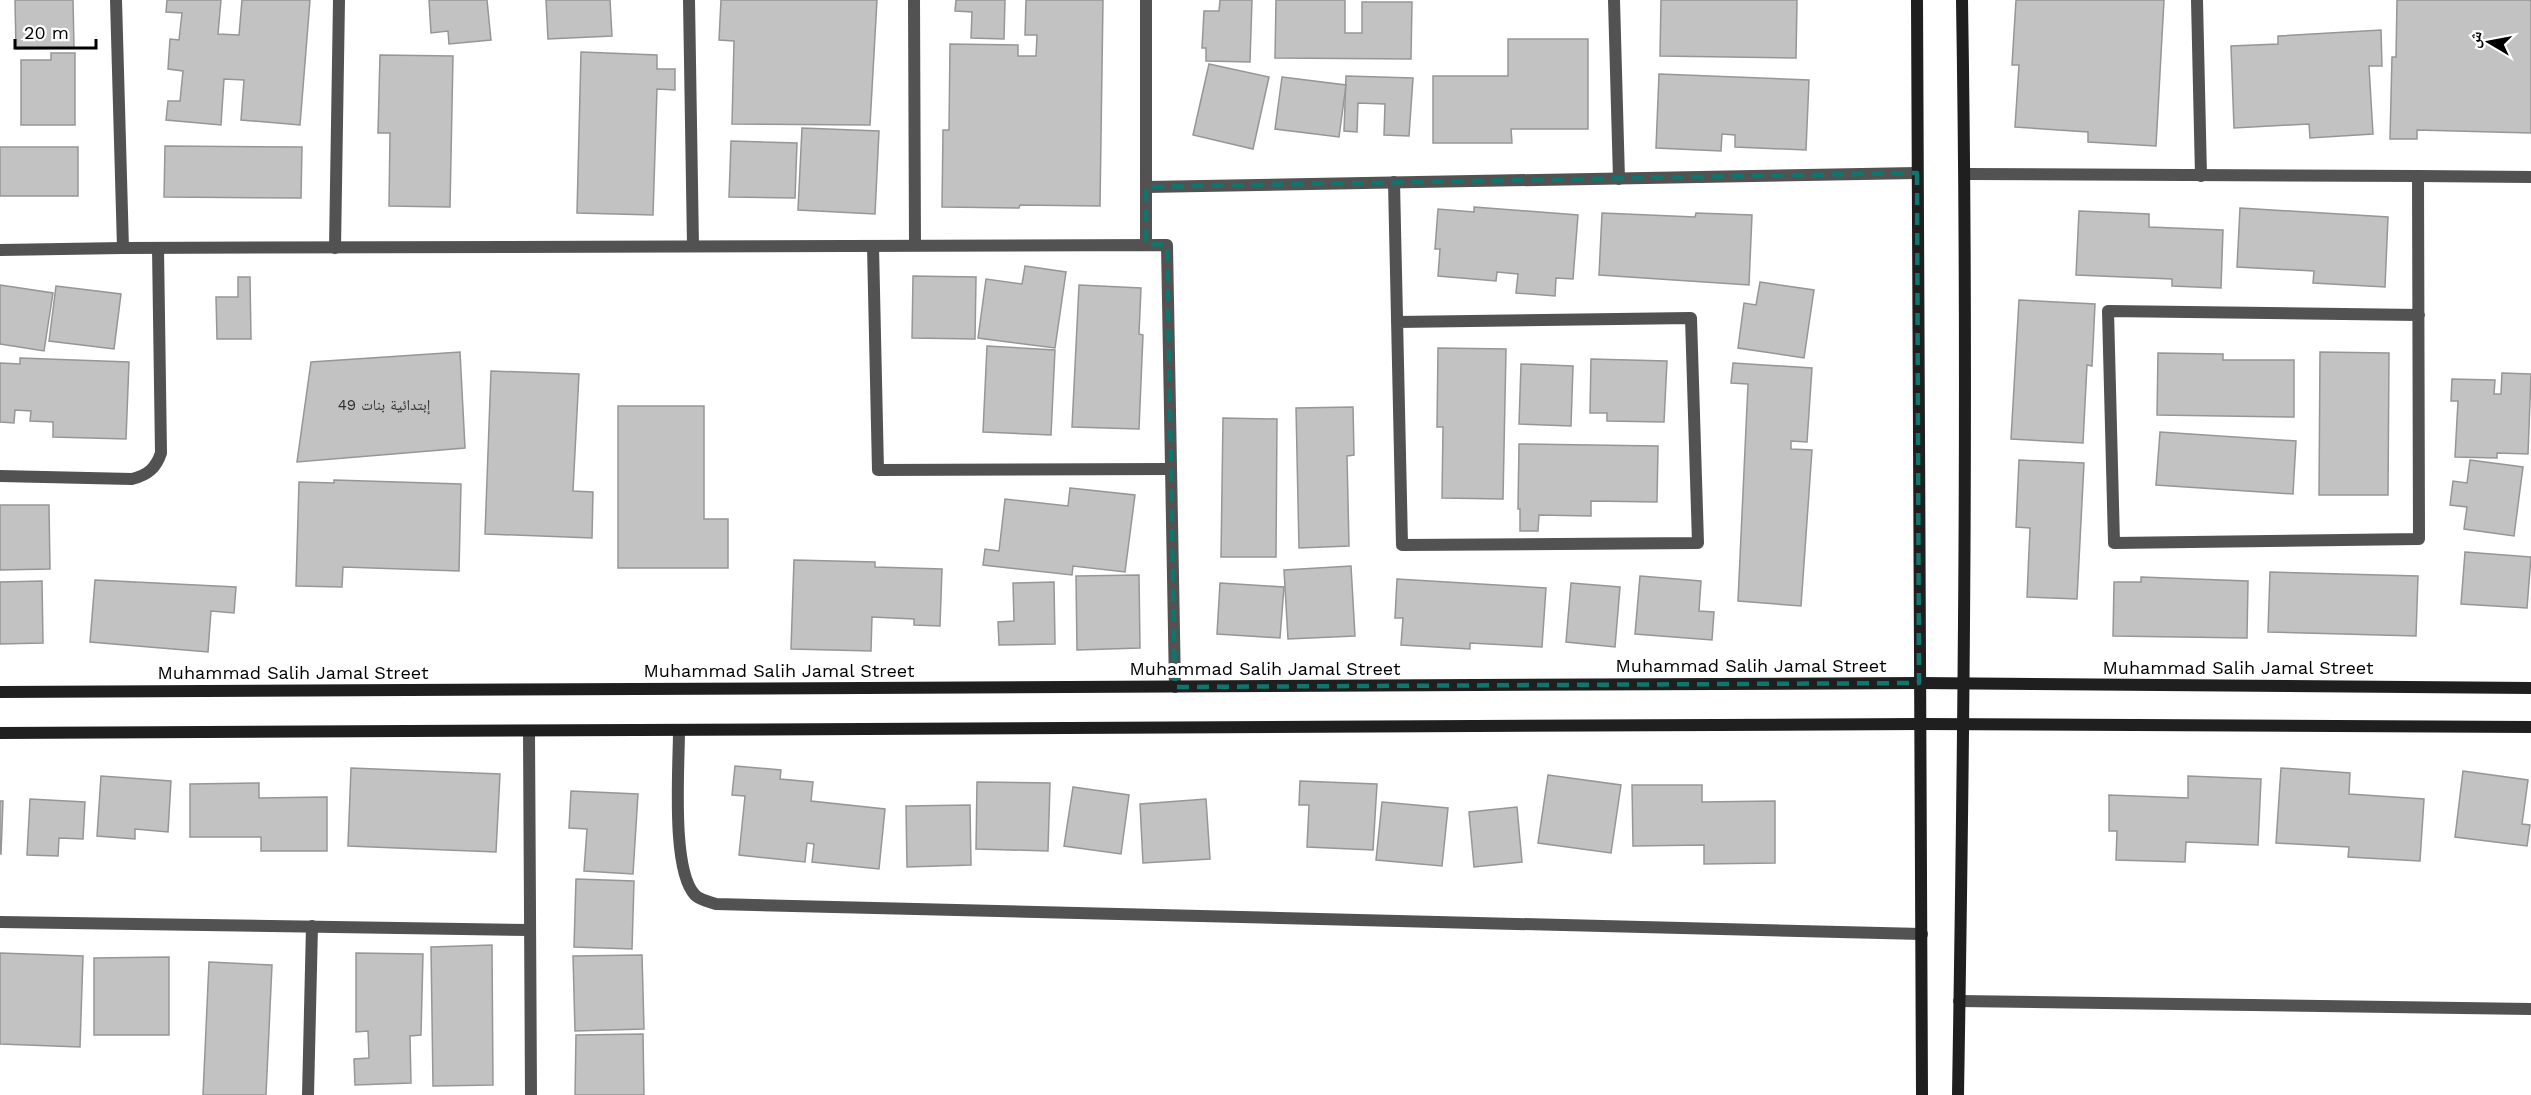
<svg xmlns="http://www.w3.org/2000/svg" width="2531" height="1095" font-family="'Work Sans','Noto Naskh Arabic',sans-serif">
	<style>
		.building { fill: #c2c2c2; stroke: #969696; stroke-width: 1.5 }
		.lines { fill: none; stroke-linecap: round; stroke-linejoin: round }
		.street { stroke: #525252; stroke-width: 12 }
		.secondary { stroke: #1f1f1f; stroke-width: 12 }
		.marked { fill: none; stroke: #0f766e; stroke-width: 4.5; stroke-dasharray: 12 8; stroke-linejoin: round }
		.labels { text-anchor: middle; stroke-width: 6; stroke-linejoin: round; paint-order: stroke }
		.number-label { font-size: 15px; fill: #303030 }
		.street-label { font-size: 18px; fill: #000; stroke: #fff }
	</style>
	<rect width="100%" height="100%" fill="#fff"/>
	<g class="building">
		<path d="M15,0H73L74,48L16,49Z"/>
		<path d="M167,0H221L218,34L239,35L242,0H310L300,125L241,120L244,80L224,79L221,125L166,120L168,101H180L183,71L168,69L170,39L179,40L182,13L166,12Z"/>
		<path d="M429,0H487L491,40L449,44L448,31L431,33Z"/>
		<path d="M546,0H610L612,36L548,39Z"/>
		<path d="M721,0H877L870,125L732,124L734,41L719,40Z"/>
		<path d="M956,0H1005L1004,39L971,38L972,12L955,11Z"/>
		<path d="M1026,0H1103L1100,206L1020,205L1019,208L942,207L943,130H949L950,44L1018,45V56H1036L1037,35H1025Z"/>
		<path d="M1220,0H1252L1250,62L1206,61V48H1202L1204,11H1219Z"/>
		<path d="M1276,0H1345V33H1362V2H1412L1411,59L1275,58Z"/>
		<path d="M1661,0H1797L1796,58L1660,56Z"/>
		<path d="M2016,0H2164L2156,146L2088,142V132L2015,127L2019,65H2012Z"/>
		<path d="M2397,0H2531V133L2417,130V139H2390L2392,57H2396Z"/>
		<path d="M2381,30L2382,66H2369L2373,134L2310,138L2309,124L2234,128L2231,46L2278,44V36Z"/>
		<path d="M1508,39H1588V129H1511L1512,143H1433V76H1508Z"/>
		<path d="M581,52L657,55V69H675V90L657,89L653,215L577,213Z"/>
		<path d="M51,53H75V125H21V60H51Z"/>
		<path d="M380,55L453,56L450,207L389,206L390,133H378Z"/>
		<path d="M1209,64L1269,77L1253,149L1193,135Z"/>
		<path d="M1659,74L1809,80L1806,150L1735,147V135L1722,134L1721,151L1656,148Z"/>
		<path d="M1346,76L1413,78L1409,136L1384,135L1385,104L1358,103L1357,132L1344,131Z"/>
		<path d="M1282,77L1346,85L1339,137L1275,129Z"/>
		<path d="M802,128L879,131L875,214L798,210Z"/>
		<path d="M731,141L797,143L795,198L729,197Z"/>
		<path d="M165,146L302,147L301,198L164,197Z"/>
		<rect x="0" y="147" width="78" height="49"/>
		<path d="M1474,207L1578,215L1573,279L1556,278L1555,296L1516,293L1518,274L1497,272L1496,281L1438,276L1440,249H1435L1438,209L1474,212Z"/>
		<path d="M2240,208L2388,217L2385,287L2313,283L2314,271L2237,267Z"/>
		<path d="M2079,211L2149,214V227L2223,230L2221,288L2172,286V279L2076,275Z"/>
		<path d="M1602,213L1695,217L1696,213L1752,215L1749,285L1599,275Z"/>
		<path d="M1025,266L1066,272L1055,348L978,338L986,279L1022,284Z"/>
		<path d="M913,276L976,277L975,339L912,338Z"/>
		<path d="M238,277H250L251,339H217L216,297H238Z"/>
		<path d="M1760,282L1814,290L1804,358L1738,348L1744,303L1756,305Z"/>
		<path d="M0,285L53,293L44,351L0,344Z"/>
		<path d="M1079,285L1141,288L1139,334L1143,335L1139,429L1072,427Z"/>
		<path d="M56,286L121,294L114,349L49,341Z"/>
		<path d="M2019,300L2095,304L2092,366L2087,365L2083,443L2011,439Z"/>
		<path d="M987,346L1055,350L1051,435L983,432Z"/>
		<path d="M1438,348L1506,349L1503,499L1442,498L1443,427H1437Z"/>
		<path d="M460,352L465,448L297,462L311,362Z"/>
		<path d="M2320,352L2389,353L2388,495H2319Z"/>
		<path d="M2158,353L2223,354V360H2294V417L2157,415Z"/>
		<path d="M20,358L129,362L126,439L53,437V422L30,421L31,411L15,410L14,423L0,422V363L20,364Z"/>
		<path d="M1591,359L1667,361L1664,422L1607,421V413H1590Z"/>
		<path d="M1733,363L1812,368L1807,442L1791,441V449L1812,450L1801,606L1738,601L1748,384L1731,383Z"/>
		<path d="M1521,364L1573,366L1571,426L1519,424Z"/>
		<path d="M491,371L579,374L573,491L593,492L592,538L485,534Z"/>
		<path d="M2502,373L2531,374L2528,454L2497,453V458L2455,457L2458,401H2451L2452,379L2495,380L2494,394H2501Z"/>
		<path d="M618,406H704V519H728V568H618Z"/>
		<path d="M1353,407L1354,455L1347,456L1349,546L1299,548L1296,408Z"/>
		<path d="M1223,418L1277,419L1276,557H1221Z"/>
		<path d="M2160,432L2296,441L2293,494L2156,485Z"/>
		<path d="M1519,444L1658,446L1657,502L1591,501V516L1539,515L1538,531H1520V509H1518Z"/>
		<path d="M2019,460L2084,463L2077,599L2027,597L2030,528L2016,527Z"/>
		<path d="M2470,460L2523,467L2514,536L2464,529L2467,507L2450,505L2453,481L2467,483Z"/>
		<path d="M334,480L461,484L459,571L343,567L342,587L296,586L299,482L334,483Z"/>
		<path d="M1070,488L1135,495L1125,572L1073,566L1072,575L983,565L985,549L999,551L1005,499L1068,506Z"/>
		<path d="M0,505H49L50,569L0,570Z"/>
		<path d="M2465,552L2531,557L2527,608L2461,604Z"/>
		<path d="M794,560L875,562V567L942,569L940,626L914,625V619L872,617L871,651L791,649Z"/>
		<path d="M1351,566L1355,636L1288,639L1284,570Z"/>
		<path d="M2270,572L2418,576L2416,636L2268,632Z"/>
		<path d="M1139,575L1140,648L1077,650L1076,576Z"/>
		<path d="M1640,576L1701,581L1699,611L1714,612L1712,640L1635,634Z"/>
		<path d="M2141,577L2248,581L2247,638L2113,636L2114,582H2141Z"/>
		<path d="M1397,579L1546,588L1542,647L1470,643V649L1401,645L1403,618H1395Z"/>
		<path d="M95,580L236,587L234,613L211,611L208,652L90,642Z"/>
		<path d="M42,581L43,643L0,644V582Z"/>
		<path d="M1054,582L1055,644L999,645L998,622L1014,621L1013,583Z"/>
		<path d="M1220,583L1284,587L1280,638L1217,634Z"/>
		<path d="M1571,583L1620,587L1615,647L1566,642Z"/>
		<path d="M735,766L781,770L780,779L813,782L811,801L885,809L879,869L812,862L814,844L807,843L805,862L739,855L745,796L732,795Z"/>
		<path d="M351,768L500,774L496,852L348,846Z"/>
		<path d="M2281,768L2350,773L2349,794L2424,799L2420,861L2348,857L2349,847L2276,843Z"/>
		<path d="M2463,771L2528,780L2522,824L2530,825L2527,846L2455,837Z"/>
		<path d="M1548,775L1621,785L1611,853L1538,843Z"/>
		<path d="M101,776L171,781L168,832L135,829V839L97,836Z"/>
		<path d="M2188,776L2261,779L2258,845L2186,842L2185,862L2116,860L2117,831H2109V795L2188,798Z"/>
		<path d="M1300,781L1377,784L1373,850L1307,847L1309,805H1299Z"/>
		<path d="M977,782L1050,783L1048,851L976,849Z"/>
		<path d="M259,783V798L327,797V851H261V837H190V784Z"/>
		<path d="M1632,785H1702V802L1775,801V863L1704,864V845L1633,846Z"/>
		<path d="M1073,787L1129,795L1121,854L1064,846Z"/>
		<path d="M571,791L638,794L633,874L584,871L587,829L569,828Z"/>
		<path d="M30,799L85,802L83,839L59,838L58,856L27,855Z"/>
		<path d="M1206,799L1210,859L1143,863L1140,804Z"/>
		<path d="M0,801H3L1,854H0Z"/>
		<path d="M1382,802L1448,808L1442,866L1376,860Z"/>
		<path d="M970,805L971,865L907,867L906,806Z"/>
		<path d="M1517,807L1522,862L1474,867L1469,812Z"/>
		<path d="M576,879L634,881L632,949L574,947Z"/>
		<path d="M492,945L493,1085L433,1086L431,947Z"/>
		<path d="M0,953L83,956L80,1047L0,1044Z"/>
		<path d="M356,953L423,954L421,1035L410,1036L411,1083L355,1085L354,1059L369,1058L368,1031L356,1032Z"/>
		<path d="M642,955L644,1029L575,1031L573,956Z"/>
		<path d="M169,957V1035H94V958Z"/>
		<path d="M209,962L272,965L266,1095H203Z"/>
		<path d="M643,1034L644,1095H575L576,1035Z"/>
	</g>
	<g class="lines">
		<g class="street">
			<path d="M116,0L123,248"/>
			<path d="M689,0L693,246"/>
			<path d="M914,0L915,245"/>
			<path d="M1614,0L1619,179"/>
			<path d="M2197,0L2201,176"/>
			<path d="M1965,174L2418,176L2419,539L2114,543L2108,311L2419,315"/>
			<path d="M2418,176L2531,177"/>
			<path d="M1394,182L1402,545L1698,543L1691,318L1397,322"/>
			<path d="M1146,187L1917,173"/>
			<path d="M1146,244V0"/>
			<path d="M873,246L878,470L1171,469"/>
			<path d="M335,248L339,0"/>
			<path d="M0,250L123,248L1167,245L1175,687"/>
			<path d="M0,476L132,479C148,475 156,468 161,453L158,248"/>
			<path d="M679,730C679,767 671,870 695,895C700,900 710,902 716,904L1922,934"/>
			<path d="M529,731L531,1095"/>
			<path d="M0,922L529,930"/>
			<path d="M1959,1001L2531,1009"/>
			<path d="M308,1095L312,926"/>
		</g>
		<g class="secondary">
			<path d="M1917,0L1922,1095"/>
			<path d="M0,692L1919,683L2531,688"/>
			<path d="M0,733L1920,724L2531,727"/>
			<path d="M1958,1095C1964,730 1968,365 1962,0"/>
		</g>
	</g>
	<path class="marked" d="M1917,173L1919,683L1175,687L1167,245L1146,244V187Z"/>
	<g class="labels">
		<g class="number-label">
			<text x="384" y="410">49 إبتدائية بنات</text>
		</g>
		<g class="street-label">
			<text x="1751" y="672">Muhammad Salih Jamal Street</text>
			<text x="2238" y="674">Muhammad Salih Jamal Street</text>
			<text x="1265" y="675">Muhammad Salih Jamal Street</text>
			<text x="779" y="677">Muhammad Salih Jamal Street</text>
			<text x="293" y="679">Muhammad Salih Jamal Street</text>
		</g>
	</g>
	<g transform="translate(2489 42) rotate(280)" stroke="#ffffff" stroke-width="4.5" paint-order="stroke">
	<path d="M0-4.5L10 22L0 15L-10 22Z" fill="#000000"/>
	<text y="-9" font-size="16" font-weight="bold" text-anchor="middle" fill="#000000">ش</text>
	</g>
	<path d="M15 39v9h81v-9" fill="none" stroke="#000000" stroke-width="3"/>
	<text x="24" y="39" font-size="18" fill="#000000" stroke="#ffffff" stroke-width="4.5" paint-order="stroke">20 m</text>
</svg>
